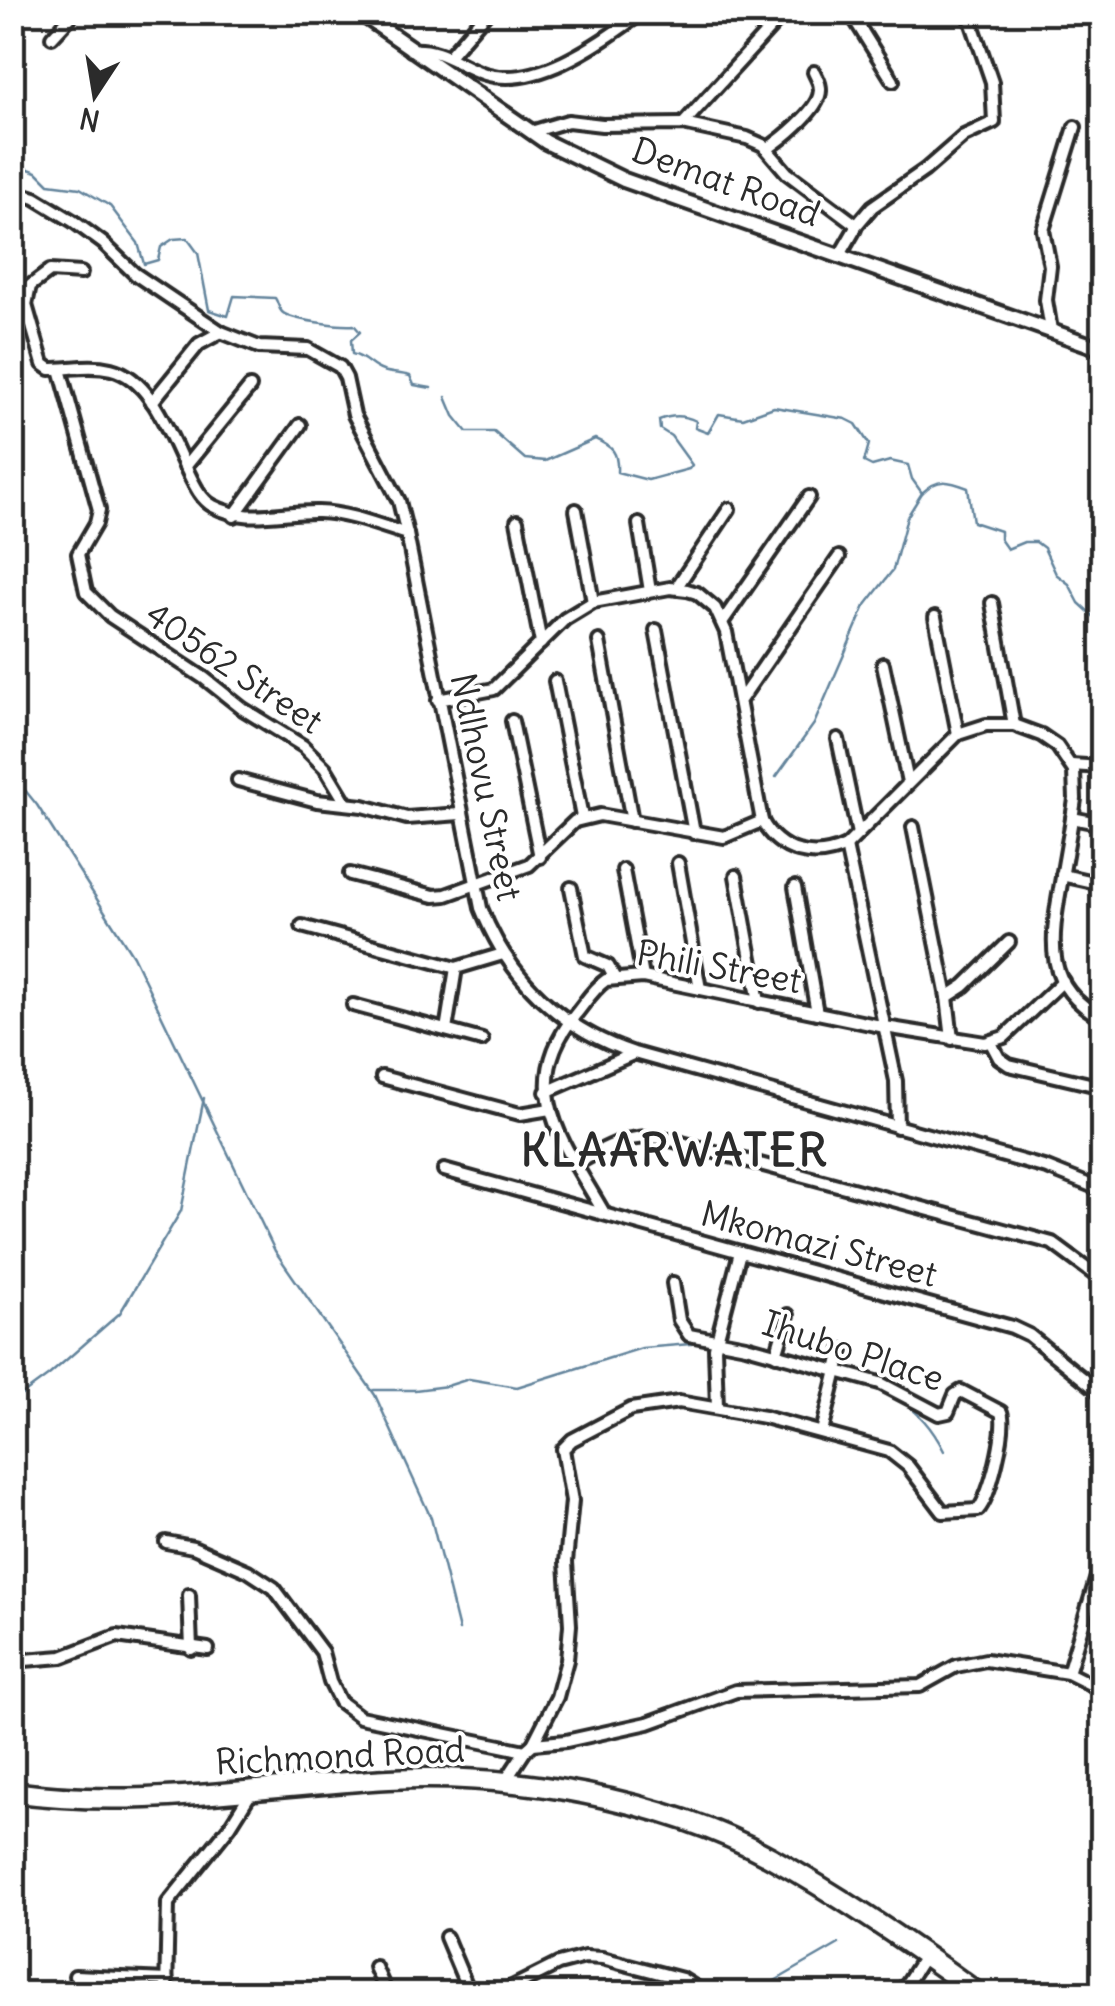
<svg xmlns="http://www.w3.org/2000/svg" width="1115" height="2006" font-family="Delius,sans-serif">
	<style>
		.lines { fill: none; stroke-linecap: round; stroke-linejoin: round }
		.stream { stroke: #63849c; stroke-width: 2.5 }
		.minor-casing { stroke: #2b2b2b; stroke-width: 18 }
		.tertiary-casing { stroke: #2b2b2b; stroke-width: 20 }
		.trunk-casing { stroke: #2b2b2b; stroke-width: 25 }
		.minor { stroke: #fff; stroke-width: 10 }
		.tertiary { stroke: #fff; stroke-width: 12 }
		.trunk { stroke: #fff; stroke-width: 18 }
		.labels { text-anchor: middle; stroke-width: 8; stroke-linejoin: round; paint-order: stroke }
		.street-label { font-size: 35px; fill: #2b2b2b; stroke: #fff }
		.district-label { font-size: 45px; font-weight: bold; letter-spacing: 2.5px; fill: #2b2b2b; stroke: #fff }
	</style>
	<rect width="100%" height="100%" fill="#fff"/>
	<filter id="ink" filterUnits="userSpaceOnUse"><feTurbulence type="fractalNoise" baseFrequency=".01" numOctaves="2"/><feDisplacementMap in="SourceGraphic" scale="20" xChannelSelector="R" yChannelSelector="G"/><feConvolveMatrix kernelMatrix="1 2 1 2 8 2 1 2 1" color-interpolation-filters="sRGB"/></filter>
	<g filter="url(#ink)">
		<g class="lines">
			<g class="stream">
				<path d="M12,163L37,172L49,184L80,188L110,206L138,243L144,264L158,260L161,247L173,239L187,238L198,253L209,310L228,316L234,296L275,298C278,302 278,308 282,312C291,321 341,326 354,325L360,332L351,340L352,354C366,357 370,367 383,371C393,374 400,373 410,376L414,385L431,388"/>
				<path d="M446,397L454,416L467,432H494L525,459L545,461L595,439C613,447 618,452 617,472L648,480L689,469L692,465L671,436L660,429L659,420C671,415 684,415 696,421L695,428L708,433L719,414L743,418L774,407L846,419L856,424L869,444L864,462L872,466L890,461L908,465L912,479L922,493C938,477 949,481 968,488L973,522L1000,531V539L1007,549L1024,542H1036L1044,548L1056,574L1069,584L1079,603L1102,624"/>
				<path d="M12,774L37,805L133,956L275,1251L375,1395L431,1518L459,1630"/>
				<path d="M776,777L814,724L865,606L893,570L907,517L922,493"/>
				<path d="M725,1347L833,1375"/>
				<path d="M840,1377L890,1394"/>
				<path d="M374,1390H415L447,1386L469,1379L517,1387L642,1348L703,1343"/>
				<path d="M897,1397C919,1413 932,1427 944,1451"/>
				<path d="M12,1402L49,1375L120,1313L181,1211L204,1098"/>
				<path d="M752,1994L839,1944"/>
			</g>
			<g class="minor-casing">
				<g id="minor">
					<path d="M850,12L893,81"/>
					<path d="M52,37L75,12"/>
					<path d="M411,50C444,48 456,65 485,74C538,90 602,41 643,12"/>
					<path d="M449,56L487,12"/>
					<path d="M683,124L785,12"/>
					<path d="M531,132L568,121L602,125L683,124L747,138L763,145L787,173L855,224V229L840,255"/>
					<path d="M767,149C782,139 814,113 819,96C822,87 818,80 814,72"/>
					<path d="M12,191L35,198L73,221L103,243L135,274L221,332L259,347L308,349L340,367L346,378L354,415L399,501L407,534L481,908C509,979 561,1029 634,1053L1047,1168L1102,1190"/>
					<path d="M855,227L872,207L925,170L964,136L994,122L992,82L968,12"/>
					<path d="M81,273L50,271L30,286L26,305L43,364L50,369C70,369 90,364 111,369C152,379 169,435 187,470C193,482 200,499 213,506C247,524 282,511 318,512C349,513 378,525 407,534"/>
					<path d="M1051,330L1046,300L1050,266L1043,230L1075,127"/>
					<path d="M60,369L99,510L96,523L78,554L86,592L110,616L204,678L243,709L303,746L325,768L346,803"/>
					<path d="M152,402L199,344L221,332"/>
					<path d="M185,467L250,387"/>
					<path d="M576,510L593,602"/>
					<path d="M234,516L300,425"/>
					<path d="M517,521L541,643"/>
					<path d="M639,524L650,591"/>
					<path d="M676,588L729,509"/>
					<path d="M992,603L1014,725"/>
					<path d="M935,617L958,734"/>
					<path d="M723,621L809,497"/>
					<path d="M656,630L694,833"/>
					<path d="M599,641L632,821"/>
					<path d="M883,664L908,782"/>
					<path d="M555,681L582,817"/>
					<path d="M741,699L839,557"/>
					<path d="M438,700L494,689L565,619L593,602L670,588L687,590L697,593L715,608L726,632L762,821C779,853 814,861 846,846L958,734L986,725H1014L1041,735L1057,746L1074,771L1075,799C1071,827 1066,855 1061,883C1051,940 1042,986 1102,1018"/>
					<path d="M512,721L540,857"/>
					<path d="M838,739L858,834"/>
					<path d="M1071,765L1102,767"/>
					<path d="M238,780L317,801L363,806L407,818L460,814"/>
					<path d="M1072,818L1102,824"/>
					<path d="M913,827L947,997L952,1039"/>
					<path d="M846,846L896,1081L897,1127"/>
					<path d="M678,863L700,989"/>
					<path d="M623,870L643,977"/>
					<path d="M350,874L434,896L446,895L529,865L575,821L600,815L724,837L762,821"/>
					<path d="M1062,875L1102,884"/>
					<path d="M736,876L759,1002"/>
					<path d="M795,887L817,1013"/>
					<path d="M571,888L585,956L608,966L614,977"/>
					<path d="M302,926L456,968L503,954"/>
					<path d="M947,997L964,986L1009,942"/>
					<path d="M353,1005L482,1040"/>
					<path d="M446,1030L456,968"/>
					<path d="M991,1043L999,1058L1009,1065L1102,1087"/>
					<path d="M382,1077L520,1114L550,1109"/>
					<path d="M546,1092L633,1054"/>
					<path d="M576,1164C608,1146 630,1132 667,1139L1052,1243L1102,1280"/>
					<path d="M444,1170L1012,1327L1029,1335L1102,1394"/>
					<path d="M604,1213C565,1144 516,1089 575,1015C585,1003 593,989 606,980L643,977L885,1027L985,1043L1004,1037L1063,981"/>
					<path d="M776,1355L788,1315"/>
					<path d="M717,1407L715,1348L740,1252"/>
					<path d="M822,1432L842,1350"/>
					<path d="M12,1491L16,1499L17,1598"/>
					<path d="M166,1542L193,1547L248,1571L274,1588L322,1652L330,1682L340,1702L360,1717L525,1751"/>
					<path d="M189,1595L191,1649"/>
					<path d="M12,1661L62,1657L117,1636L208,1649"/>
					<path d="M1068,1673L1102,1560"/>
					<path d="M533,1744L557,1697L567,1660L570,1625L566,1562L572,1501L563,1449L572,1440L631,1409L679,1402L764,1417L889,1451L908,1466L943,1512L978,1510C990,1497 1007,1429 1001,1412L961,1391L955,1395L948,1412L939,1414L880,1383L746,1346L689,1335L679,1320L673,1283"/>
					<path d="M504,1783L525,1751L533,1744L566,1741L648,1723L736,1691L920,1686L956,1666L986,1660L1068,1673L1102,1690"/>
					<path d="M446,1937L470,1994"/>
					<path d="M375,1967L387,1994"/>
					<path d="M75,1976L167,1980"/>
					<path d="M166,1994L168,1903L230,1826L252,1791"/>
					<path d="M498,1994L558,1964L585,1957L602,1958L682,1979L706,1994"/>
					<path d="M900,1994L925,1955"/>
				</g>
			</g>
			<g class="tertiary-casing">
				<path id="tertiary" d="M359,12L546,142L624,180L1102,349"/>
			</g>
			<g class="trunk-casing">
				<path id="trunk" d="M12,1792C139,1810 263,1786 389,1779C512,1773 661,1798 770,1857C842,1897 912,1945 979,1994"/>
			</g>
			<use href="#minor" class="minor"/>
			<use href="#tertiary" class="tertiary"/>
			<use href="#trunk" class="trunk"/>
		</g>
	</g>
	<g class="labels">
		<g class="street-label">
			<text transform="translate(726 182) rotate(20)" y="12">Demat Road</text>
			<text transform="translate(234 668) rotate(34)" y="12">40562 Street</text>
			<text transform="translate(486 787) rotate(78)" y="12">Ndlhovu Street</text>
			<text transform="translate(719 967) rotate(10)" y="12">Phili Street</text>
			<text transform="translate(819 1244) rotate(15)" y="12">Mkomazi Street</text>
			<text transform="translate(853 1351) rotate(18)" y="12">Ihubo Place</text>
			<text transform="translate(340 1756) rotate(-3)" y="12">Richmond Road</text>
		</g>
		<g class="district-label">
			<text x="675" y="1166">KLAARWATER</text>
		</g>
	</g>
	<rect width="1115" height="2006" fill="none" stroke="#fff" stroke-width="50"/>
	<rect x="25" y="25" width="1065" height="1956" fill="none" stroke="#2b2b2b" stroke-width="4" filter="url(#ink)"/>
	<g transform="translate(95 95) rotate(192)" stroke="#ffffff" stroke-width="8" paint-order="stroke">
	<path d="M0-8L18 38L0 25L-18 38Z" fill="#2b2b2b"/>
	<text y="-15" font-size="28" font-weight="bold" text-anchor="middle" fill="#2b2b2b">N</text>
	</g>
</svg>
